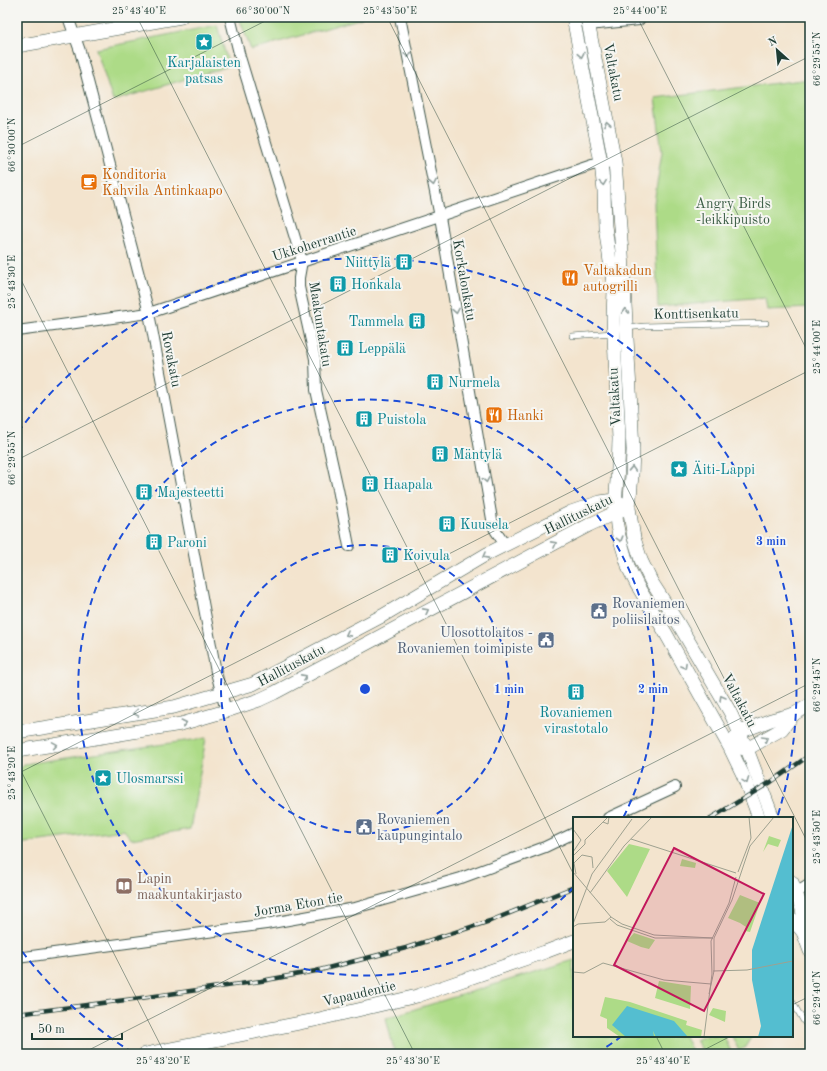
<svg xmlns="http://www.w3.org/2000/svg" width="827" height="1071" font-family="'Old Standard TT',serif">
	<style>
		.green { fill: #addb87; stroke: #668c5e }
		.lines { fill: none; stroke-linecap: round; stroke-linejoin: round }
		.service-casing { stroke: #3f564b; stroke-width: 6 }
		.minor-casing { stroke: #3f564b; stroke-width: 12 }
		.tertiary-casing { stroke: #3f564b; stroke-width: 14 }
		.service { stroke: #fff; stroke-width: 5 }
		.minor { stroke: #fff; stroke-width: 10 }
		.tertiary { stroke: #fff; stroke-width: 13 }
		.rail-casing { stroke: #1f3d34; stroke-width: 4.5 }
		.rail { stroke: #f6f6f2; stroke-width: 3; stroke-dasharray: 9; stroke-linecap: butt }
		.oneway { stroke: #8f9e9a }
		.ticks { fill: none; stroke: #1f3d34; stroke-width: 1; stroke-opacity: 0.45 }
		.ring { fill: none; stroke: #1d4ed8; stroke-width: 2; stroke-dasharray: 7 5 }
		.labels { text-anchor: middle; stroke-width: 4; stroke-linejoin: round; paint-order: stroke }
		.culture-label { font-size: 14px; fill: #0d838f; stroke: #f6f6f2; text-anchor: start }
		.street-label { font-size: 14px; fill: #1f3d34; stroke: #f6f6f2 }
		.food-label { font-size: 14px; fill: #c56008; stroke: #f6f6f2; text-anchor: start }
		.park-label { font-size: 14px; fill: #3b5d45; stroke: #f6f6f2 }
		.service-label { font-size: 14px; fill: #4e5e75; stroke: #f6f6f2; text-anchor: start }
		.education-label { font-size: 14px; fill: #785e54; stroke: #f6f6f2; text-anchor: start }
		.inset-road { fill: none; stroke: #9ea190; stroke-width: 1 }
		.view { fill: #c2185b; fill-opacity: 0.15; stroke: #c2185b; stroke-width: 2 }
		.inset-edge { fill: none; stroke: #1f3d34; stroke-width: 2 }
		.centre { fill: #1d4ed8; stroke: #f6f6f2; stroke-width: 2 }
		.ring-label { font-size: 12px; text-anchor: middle; font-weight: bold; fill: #1d4ed8; stroke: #f6f6f2; stroke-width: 4; stroke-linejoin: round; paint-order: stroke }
		.neatline { fill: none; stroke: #1f3d34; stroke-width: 1.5 }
		.ticks-label { font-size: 10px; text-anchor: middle; fill: #1f3d34 }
	</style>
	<rect width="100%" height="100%" fill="#f6f6f2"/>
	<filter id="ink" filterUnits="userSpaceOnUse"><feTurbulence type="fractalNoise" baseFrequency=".025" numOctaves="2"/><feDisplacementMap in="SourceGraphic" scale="8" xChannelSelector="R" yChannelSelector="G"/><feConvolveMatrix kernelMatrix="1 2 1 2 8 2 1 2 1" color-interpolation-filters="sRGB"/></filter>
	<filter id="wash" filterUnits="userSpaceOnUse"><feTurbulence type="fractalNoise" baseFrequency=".012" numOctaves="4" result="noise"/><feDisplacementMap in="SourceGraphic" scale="16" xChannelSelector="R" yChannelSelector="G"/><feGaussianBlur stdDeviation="0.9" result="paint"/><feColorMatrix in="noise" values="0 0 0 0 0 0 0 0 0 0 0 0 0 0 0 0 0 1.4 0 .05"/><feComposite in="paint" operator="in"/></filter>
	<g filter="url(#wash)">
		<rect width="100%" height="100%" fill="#f3e4ce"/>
		<g class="green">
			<path d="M255,17H361L362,18L251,50L240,20Z"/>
			<path d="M217,25L229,66L113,101L96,49Z"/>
			<path d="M810,79V308L767,310L765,298L658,307L654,203L662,152L655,98Z"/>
			<path d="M206,738L190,829L131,839L124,830L17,844V770L24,764Z"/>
			<path d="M574,960V1036H685L693,1054H395L386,1018Z"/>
			<path d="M705,1036H724L732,1054H704L696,1040Z"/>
			<path d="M732,1036H752L745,1047L739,1051Z"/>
		</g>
	</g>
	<g filter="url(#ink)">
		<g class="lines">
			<g class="service-casing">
				<g id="service">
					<path d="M627,328L644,326L766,323"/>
					<path d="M572,336L613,333"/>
					<path d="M792,1001L804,1022L810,1028"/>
				</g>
			</g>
			<g class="minor-casing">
				<g id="minor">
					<path d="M68,17L80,51L149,313L216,672L226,711"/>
					<path d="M230,17L240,57L302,261L299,278V287L315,359L316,390L338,489L349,546"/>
					<path d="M400,17L440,217L493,525L495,530L505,545"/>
					<path d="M588,25L639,20"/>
					<path d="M17,331L149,313L592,165L607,163"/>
					<path d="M608,818L675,787"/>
					<path d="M796,893L810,884"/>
					<path d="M17,958L266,924L355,908L461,878L545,847L574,833"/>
				</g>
			</g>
			<g class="tertiary-casing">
				<g id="tertiary">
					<path d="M573,17L601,163L604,191L605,226L614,290L613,317L619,439L618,468L615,505L617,526L619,536L629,569L637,585L665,632L729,746L743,775L759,818"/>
					<path d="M587,17L615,162L622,253L630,390L633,450L632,475L629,508L634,538L641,560L651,581L678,623L730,712L747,749L773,818"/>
					<path d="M17,46L181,17"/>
					<path d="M17,732L174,707L253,684L382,616L487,554L571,512L600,502L615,500L622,504"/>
					<path d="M735,738L740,732L771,720L794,714L810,705"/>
					<path d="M739,748L747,749L782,729L794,714"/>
					<path d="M17,751L181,724L226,711L259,700L274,693L589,525L621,510"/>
					<path d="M792,882L802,909L804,921L803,932"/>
					<path d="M792,919L803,932L810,951"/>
					<path d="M145,1054L315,1020L417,996L545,952L574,941"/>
				</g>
			</g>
			<use href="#service" class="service"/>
			<use href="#minor" class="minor"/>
			<use href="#tertiary" class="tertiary"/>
			<g class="rail-casing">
				<g id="rail">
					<path d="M711,818L771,782L810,755"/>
					<path d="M17,1014L141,998L261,981L316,971L406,948L490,921L574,887"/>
				</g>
			</g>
			<use href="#rail" class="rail"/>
		</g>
		<defs><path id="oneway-chevron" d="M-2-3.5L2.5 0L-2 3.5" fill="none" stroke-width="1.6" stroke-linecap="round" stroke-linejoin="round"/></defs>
		<g class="oneway">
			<use href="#oneway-chevron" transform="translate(408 55) rotate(79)"/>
			<use href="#oneway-chevron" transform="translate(581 55) rotate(79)"/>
			<use href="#oneway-chevron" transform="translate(607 124) rotate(-101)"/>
			<use href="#oneway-chevron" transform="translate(433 183) rotate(79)"/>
			<use href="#oneway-chevron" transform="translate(603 183) rotate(82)"/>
			<use href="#oneway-chevron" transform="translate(456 311) rotate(80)"/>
			<use href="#oneway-chevron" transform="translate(625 311) rotate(-93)"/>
			<use href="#oneway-chevron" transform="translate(632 469) rotate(-88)"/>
			<use href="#oneway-chevron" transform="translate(486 480) rotate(80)"/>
			<use href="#oneway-chevron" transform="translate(620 539) rotate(74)"/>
			<use href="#oneway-chevron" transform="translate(554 544) rotate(-29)"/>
			<use href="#oneway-chevron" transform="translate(485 556) rotate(151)"/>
			<use href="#oneway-chevron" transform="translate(426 611) rotate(-28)"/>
			<use href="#oneway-chevron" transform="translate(348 634) rotate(152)"/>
			<use href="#oneway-chevron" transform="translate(684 666) rotate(61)"/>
			<use href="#oneway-chevron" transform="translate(304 677) rotate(-28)"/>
			<use href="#oneway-chevron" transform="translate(722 698) rotate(-120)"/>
			<use href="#oneway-chevron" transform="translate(136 713) rotate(171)"/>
			<use href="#oneway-chevron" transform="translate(184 723) rotate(-13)"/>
			<use href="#oneway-chevron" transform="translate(765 739) rotate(-30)"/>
			<use href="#oneway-chevron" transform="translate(55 745) rotate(-9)"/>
			<use href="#oneway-chevron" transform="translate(746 781) rotate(69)"/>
		</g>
	</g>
	<path class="ticks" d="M137,17L574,875M387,17L810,847M637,17L810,356M17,147L273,17M17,272L415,1054M17,460L810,56M17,763L165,1054M17,774L810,370M792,1005L810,996M656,1036L665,1054M81,1054L810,683M696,1054L731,1036"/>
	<g class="ring">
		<circle cx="365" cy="689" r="144"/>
		<path d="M574 887A288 288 0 1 1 623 818"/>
		<path d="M622 1036A432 432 0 0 1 597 1053M133 1053A432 432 0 0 1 18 946M18 432A432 432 0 0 1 778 815"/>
	</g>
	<defs>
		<g id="sight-square" transform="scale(0.9)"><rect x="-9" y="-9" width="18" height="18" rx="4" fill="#0f9aa8" stroke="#f6f6f2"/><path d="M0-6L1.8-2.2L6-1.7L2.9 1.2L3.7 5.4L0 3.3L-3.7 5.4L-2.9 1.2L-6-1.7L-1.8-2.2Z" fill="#fff"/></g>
		<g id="cafe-square" transform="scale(0.9)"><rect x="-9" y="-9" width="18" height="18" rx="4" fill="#e8710a" stroke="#f6f6f2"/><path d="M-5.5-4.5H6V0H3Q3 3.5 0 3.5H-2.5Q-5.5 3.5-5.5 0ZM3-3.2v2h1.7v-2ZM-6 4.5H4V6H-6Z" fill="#fff"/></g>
		<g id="building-square" transform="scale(0.9)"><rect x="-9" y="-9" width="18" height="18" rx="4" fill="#0f9aa8" stroke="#f6f6f2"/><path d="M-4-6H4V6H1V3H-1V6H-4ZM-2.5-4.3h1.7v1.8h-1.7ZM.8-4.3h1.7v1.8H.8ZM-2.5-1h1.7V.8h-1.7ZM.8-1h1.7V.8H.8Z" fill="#fff"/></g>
		<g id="restaurant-square" transform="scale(0.9)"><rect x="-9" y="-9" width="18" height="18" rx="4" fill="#e8710a" stroke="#f6f6f2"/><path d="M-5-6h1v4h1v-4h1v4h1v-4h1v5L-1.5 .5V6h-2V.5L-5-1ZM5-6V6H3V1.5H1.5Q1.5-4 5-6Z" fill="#fff"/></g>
		<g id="civic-square" transform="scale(0.9)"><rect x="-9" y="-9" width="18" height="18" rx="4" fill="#5c6f8a" stroke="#f6f6f2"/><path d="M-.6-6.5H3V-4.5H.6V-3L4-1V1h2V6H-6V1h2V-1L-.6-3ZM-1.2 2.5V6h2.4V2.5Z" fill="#fff"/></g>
		<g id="library-square" transform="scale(0.9)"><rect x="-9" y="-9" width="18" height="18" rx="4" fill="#8d6e63" stroke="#f6f6f2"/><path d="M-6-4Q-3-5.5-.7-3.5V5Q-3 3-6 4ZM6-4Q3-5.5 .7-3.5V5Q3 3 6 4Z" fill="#fff"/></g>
	</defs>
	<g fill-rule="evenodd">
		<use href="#sight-square" x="204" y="42"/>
		<use href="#cafe-square" x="89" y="182"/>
		<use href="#building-square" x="404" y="262"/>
		<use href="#restaurant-square" x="570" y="278"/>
		<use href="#building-square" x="338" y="284"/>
		<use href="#building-square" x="417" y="321"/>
		<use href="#building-square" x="345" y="348"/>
		<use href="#building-square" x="435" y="382"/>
		<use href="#restaurant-square" x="494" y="415"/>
		<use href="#building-square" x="364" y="419"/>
		<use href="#building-square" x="440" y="454"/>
		<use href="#sight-square" x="679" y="469"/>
		<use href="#building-square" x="370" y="484"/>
		<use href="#building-square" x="144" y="492"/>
		<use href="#building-square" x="447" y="524"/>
		<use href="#building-square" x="154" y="542"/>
		<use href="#building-square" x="390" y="555"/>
		<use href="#civic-square" x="599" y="611"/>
		<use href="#civic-square" x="546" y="640"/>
		<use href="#building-square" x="576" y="692"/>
		<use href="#sight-square" x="103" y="778"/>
		<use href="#civic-square" x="364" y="827"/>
		<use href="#library-square" x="124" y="886"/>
	</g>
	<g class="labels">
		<g class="culture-label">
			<text x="204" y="67" text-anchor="middle">Karjalaisten<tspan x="204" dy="16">patsas</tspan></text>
			<text x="391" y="267" text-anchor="end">Niittylä</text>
			<text x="351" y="289">Honkala</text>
			<text x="404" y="326" text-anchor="end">Tammela</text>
			<text x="358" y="353">Leppälä</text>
			<text x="448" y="387">Nurmela</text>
			<text x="377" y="424">Puistola</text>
			<text x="453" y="459">Mäntylä</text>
			<text x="692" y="474">Äiti-Lappi</text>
			<text x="383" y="489">Haapala</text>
			<text x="157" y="497">Majesteetti</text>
			<text x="460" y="529">Kuusela</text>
			<text x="167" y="547">Paroni</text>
			<text x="403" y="560">Koivula</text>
			<text x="576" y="717" text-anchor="middle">Rovaniemen<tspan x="576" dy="16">virastotalo</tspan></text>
			<text x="116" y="783">Ulosmarssi</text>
		</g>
		<g class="street-label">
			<text transform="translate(614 72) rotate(79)" y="5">Valtakatu</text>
			<text transform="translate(314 243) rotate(-18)" y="5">Ukkoherrantie</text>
			<text transform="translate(465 280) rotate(80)" y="5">Korkalonkatu</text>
			<text transform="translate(696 313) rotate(-1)" y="5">Konttisenkatu</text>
			<text transform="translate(321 324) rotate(81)" y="5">Maakuntakatu</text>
			<text transform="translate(172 359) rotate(79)" y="5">Rovakatu</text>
			<text transform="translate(614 397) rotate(-93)" y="5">Valtakatu</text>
			<text transform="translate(578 514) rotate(-26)" y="5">Hallituskatu</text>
			<text transform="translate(291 665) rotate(-28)" y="5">Hallituskatu</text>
			<text transform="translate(740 700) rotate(62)" y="5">Valtakatu</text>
			<text transform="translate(298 904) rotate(-10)" y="5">Jorma Eton tie</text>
			<text transform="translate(359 993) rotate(-13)" y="5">Vapaudentie</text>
		</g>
		<g class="food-label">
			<text x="102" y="179">Konditoria<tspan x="102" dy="16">Kahvila Antinkaapo</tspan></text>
			<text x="583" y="275">Valtakadun<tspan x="583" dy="16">autogrilli</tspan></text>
			<text x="507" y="420">Hanki</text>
		</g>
		<g class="park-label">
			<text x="733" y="208">Angry Birds<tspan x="733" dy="16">-leikkipuisto</tspan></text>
		</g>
		<g class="service-label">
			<text x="612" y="608">Rovaniemen<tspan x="612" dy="16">poliisilaitos</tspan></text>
			<text x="533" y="637" text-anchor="end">Ulosottolaitos -<tspan x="533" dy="16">Rovaniemen toimipiste</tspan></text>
			<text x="377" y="824">Rovaniemen<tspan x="377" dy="16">kaupungintalo</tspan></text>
		</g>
		<g class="education-label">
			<text x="137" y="883">Lapin<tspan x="137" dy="16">maakuntakirjasto</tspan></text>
		</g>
	</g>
	<g transform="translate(573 817)">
		<rect width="220" height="220" fill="#f3e4ce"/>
		<path d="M196,19L208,23L205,30L195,27L190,35ZM56,27L77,32L54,80L34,54ZM109,42L123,46L122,51L107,49ZM167,78L187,86L177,115L172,114L173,110L167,106L155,101ZM61,116L82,123L76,132L68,130L54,124ZM86,164L118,169L117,192L82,181ZM32,180L57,185L114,204L113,208L129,213L128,220H47L34,211V202L27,199ZM140,191L153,194L152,205L136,198Z" fill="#addb87"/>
		<path d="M220,7V220H185L188,209L179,163V133ZM54,189L101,204L115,220H83L80,214L81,220H53L39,208Z" fill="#54bed0"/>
		<path class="inset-road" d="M176,0L178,21M30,5L35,7L36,0M0,12L8,23M58,22L163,56M12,23L35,0M0,35L8,23M0,39L12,27V23M0,55L38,100M165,55L178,21M3,57L1,46L9,38L19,40L20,51M17,76L51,29L79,0M38,100L49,107L81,118L140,121M37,102L44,108L82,121H140M0,107L19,57L59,2M0,110L5,107L32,105L38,100M140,154L174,153L220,144M0,155L11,156L30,146L91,163L138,167M136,177L141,154V121L159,83L177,29L201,0M131,220L139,157L138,124L156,86L163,60"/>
		<path class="view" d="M101,31L191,77L131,194L41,148Z"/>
		<rect width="220" height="220" class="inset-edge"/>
	</g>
	<circle cx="365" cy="689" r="6" class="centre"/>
	<g class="ring-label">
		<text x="771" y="545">3 min</text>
		<text x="509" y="693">1 min</text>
		<text x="653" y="693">2 min</text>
	</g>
	<rect width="827" height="1071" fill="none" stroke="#f6f6f2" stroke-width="44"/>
	<g transform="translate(777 50) rotate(333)" stroke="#f6f6f2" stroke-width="3" paint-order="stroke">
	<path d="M0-3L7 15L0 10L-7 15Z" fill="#1f3d34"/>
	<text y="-6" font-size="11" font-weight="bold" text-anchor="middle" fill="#1f3d34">N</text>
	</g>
	<path d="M32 1033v6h90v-6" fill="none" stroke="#1f3d34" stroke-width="2"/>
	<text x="38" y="1033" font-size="12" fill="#1f3d34" stroke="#f6f6f2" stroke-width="3" paint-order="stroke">50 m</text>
	<rect x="22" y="22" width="783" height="1027" class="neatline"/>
	<g class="ticks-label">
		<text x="139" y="14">25°43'40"E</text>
		<text x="263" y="14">66°30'00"N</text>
		<text x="390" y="14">25°43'50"E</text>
		<text x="640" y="14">25°44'00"E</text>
		<text transform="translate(816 59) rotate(-90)" y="4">66°29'55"N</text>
		<text transform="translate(11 145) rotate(-90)" y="4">66°30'00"N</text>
		<text transform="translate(11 282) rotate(-90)" y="4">25°43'30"E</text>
		<text transform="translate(816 347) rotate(-90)" y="4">25°44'00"E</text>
		<text transform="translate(11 458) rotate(-90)" y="4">66°29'55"N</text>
		<text transform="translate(816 685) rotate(-90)" y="4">66°29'45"N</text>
		<text transform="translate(11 773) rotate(-90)" y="4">25°43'20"E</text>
		<text transform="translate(816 837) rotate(-90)" y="4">25°43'50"E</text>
		<text transform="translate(816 998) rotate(-90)" y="4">66°29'40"N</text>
		<text x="163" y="1064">25°43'20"E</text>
		<text x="413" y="1064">25°43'30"E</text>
		<text x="663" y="1064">25°43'40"E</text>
	</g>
</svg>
